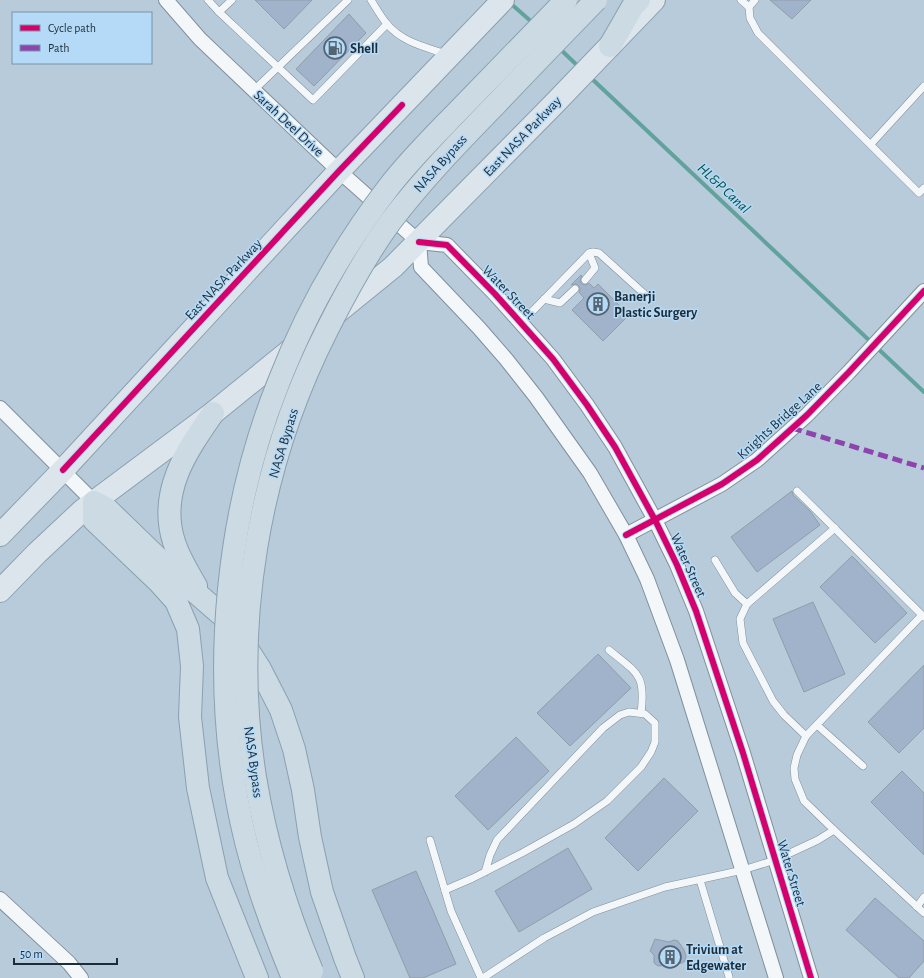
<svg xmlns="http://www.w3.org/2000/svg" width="924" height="978" font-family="'Alegreya Sans',sans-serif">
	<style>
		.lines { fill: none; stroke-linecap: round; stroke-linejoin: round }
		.stream { stroke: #62a29d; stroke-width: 4 }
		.building { fill: #a0b3ca; stroke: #909daa }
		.service-casing { stroke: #80909b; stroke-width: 8 }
		.minor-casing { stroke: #80909b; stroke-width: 16 }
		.primary-casing { stroke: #8ba0af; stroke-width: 24 }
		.motorway-casing { stroke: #8ba0af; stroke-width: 24 }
		.service { stroke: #f4f7f9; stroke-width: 7 }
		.minor { stroke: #f4f7f9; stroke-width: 14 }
		.primary { stroke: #dce5ec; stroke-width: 22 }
		.motorway { stroke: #ccdae4; stroke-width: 22 }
		.motorway-bridge-casing { stroke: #8ba0af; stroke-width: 24; stroke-linecap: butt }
		.motorway-bridge { stroke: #ccdae4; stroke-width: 22 }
		.quiet { stroke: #8e44ad; stroke-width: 5; stroke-dasharray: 10 5; stroke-linecap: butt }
		.cycleway-casing { stroke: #b4daf7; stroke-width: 8 }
		.cycleway { stroke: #d6006c; stroke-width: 6 }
		.labels { text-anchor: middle; stroke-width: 3; stroke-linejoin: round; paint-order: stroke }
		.poi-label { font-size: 14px; font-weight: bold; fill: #1e2c37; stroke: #b4daf7; text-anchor: start }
		.street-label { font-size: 14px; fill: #1e2c37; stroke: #b4daf7 }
		.water-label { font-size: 15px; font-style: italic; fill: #085248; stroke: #b4daf7 }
	</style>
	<rect width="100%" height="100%" fill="#b7cbda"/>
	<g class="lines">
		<g class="stream">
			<path d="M509,2L534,24"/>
			<path d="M559,48L580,68"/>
			<path d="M590,77L924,392"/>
		</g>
	</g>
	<g class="building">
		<path d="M255,0H312L284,29Z"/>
		<path d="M770,0H811L792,19Z"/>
		<path d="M349,14L366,33L314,86L296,69Z"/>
		<path d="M581,275L582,276L580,281L582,284L586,285L589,283L594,288L598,284L629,315L603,341L572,310L584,298L579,292L580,288L578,285L576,284L571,285Z"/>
		<path d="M792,491L793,495L810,511L820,525L757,572L731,537Z"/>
		<path d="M852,556L907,613L875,643L820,587Z"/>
		<path d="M813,602L845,674L804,692L773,619Z"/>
		<path d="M598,654L631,688L570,746L537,713Z"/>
		<path d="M924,665V728L899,753L868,722Z"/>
		<path d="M516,737L549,771L488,830L455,796Z"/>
		<path d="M902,771L924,793V855L871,802Z"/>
		<path d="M664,778L698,811L638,871L605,838Z"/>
		<path d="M568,848L592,889L519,932L495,891Z"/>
		<path d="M416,871L456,964L423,978H410L372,890Z"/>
		<path d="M875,898L924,941V961L909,978H899L846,930Z"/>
		<path d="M655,939L669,942L674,940L678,941L684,950L686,956L685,961L682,963L658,966L654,963V955L650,951Z"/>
	</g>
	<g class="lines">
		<g class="service-casing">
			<g id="service">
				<path d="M208,0L219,12L313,100L387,24"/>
				<path d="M371,0C376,8 381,17 387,24C402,42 425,47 446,54"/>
				<path d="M741,0L749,7L755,0"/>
				<path d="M749,7L750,18L758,33L919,193L924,188"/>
				<path d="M219,12L232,0"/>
				<path d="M254,90L348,0"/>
				<path d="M871,144L924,86"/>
				<path d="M585,280L595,268L589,253"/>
				<path d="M544,299L560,303L575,289"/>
				<path d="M522,322L589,253L593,252L599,253L650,299"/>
				<path d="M797,491L924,617"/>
				<path d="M715,560L735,593L747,604"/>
				<path d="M922,615L806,736L797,755L794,768L795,779L804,801L834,830L924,913"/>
				<path d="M609,650C637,673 646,674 641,713"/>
				<path d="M817,725L863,766"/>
				<path d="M806,736L784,715L773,701L743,643L740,619L747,604L835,528"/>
				<path d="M430,840L451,911L481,978"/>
				<path d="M700,880L729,977"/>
				<path d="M445,890L473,878L522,853L574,824L607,801L641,767L651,752L655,742V723L645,714L629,712L620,715L603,728L497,840L490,855L485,872"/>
				<path d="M917,907L924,897"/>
				<path d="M483,978L544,938L593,912L665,887L743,870L775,860L818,840L834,830"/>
			</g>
		</g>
		<g class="minor-casing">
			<g id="minor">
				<path d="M166,0L200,39L339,171L419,242"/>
				<path d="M419,242L447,245L495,294L553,359L587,405L615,447L655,520L677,565L696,611L743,753L811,978"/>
				<path d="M419,242L421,267L479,328L506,359L536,397L590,473L626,535L647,579L677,660L776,978"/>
				<path d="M0,408L94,502"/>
				<path d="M626,535L722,484L757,460L807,415L849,372L924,291"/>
				<path d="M0,899L69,963L81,978"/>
			</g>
		</g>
		<g class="primary-casing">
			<g id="primary">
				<path d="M0,535L63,470L339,171L503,0"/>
				<path d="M0,591L37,553L83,510L213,413L393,267L553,105L654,0"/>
			</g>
		</g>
		<g class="motorway-casing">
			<g id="motorway">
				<path d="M610,46L633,6L639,0"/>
				<path d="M196,586C188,572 179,558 174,542C158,492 186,452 213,413"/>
				<path d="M257,978L217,878L198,788L190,717L192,666L188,629L176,601L158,581L94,520V502L107,509L171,571L224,617L239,636L260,669L281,710L294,749L303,790L310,837L322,892L345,958L353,978"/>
			</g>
		</g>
		<use href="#service" class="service"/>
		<use href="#minor" class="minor"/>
		<use href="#primary" class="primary"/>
		<use href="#motorway" class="motorway"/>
		<g class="motorway-bridge-casing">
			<g id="motorway-bridge">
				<path d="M312,971C286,909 266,844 255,777C231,626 258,466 327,330C346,292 366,255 391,221C423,179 460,141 497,103C530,68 563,34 596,0"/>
				<path d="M293,978C269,920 248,862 237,800C212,666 227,511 278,384C305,314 343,247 388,188C410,159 437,133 462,107C497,71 531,36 566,0"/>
			</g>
		</g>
		<use href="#motorway-bridge" class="motorway-bridge"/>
		<path class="quiet" d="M792,428L924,468"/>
		<g class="cycleway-casing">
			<g id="cycleway">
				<path d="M419,242L447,245L495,294L553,359L587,405L615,447L655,520L677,565L696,611L743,753L811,978"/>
				<path d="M63,470L339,171L402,105"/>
				<path d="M626,535L722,484L757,460L807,415L849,372L924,291"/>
			</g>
		</g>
		<use href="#cycleway" class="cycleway"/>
	</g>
	<defs>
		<g id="fuel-ring" transform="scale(1.15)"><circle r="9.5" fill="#b4daf7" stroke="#546470" stroke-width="1.5"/><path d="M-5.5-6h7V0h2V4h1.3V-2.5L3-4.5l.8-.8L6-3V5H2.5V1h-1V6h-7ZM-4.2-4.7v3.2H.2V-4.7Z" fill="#546470"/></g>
		<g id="building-ring" transform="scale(1.15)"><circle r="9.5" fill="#b4daf7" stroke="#546470" stroke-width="1.5"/><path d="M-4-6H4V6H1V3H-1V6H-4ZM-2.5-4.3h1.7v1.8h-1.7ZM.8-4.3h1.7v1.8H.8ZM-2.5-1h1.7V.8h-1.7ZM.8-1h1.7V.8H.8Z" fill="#546470"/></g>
	</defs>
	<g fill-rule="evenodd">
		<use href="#fuel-ring" x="335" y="48"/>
		<use href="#building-ring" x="598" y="304"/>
		<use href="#building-ring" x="670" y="957"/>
	</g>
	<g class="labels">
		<g class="poi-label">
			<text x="350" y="53">Shell</text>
			<text x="614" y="301">Banerji<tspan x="614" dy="16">Plastic Surgery</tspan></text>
			<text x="686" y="954">Trivium at<tspan x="686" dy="16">Edgewater</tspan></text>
		</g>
		<g class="street-label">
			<text transform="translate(289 123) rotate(43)" y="5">Sarah Deel Drive</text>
			<text transform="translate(522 136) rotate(-46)" y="5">East NASA Parkway</text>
			<text transform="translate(440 163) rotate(-48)" y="5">NASA Bypass</text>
			<text transform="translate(223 279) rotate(-47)" y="5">East NASA Parkway</text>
			<text transform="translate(509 292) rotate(46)" y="5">Water Street</text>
			<text transform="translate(779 420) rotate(-42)" y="5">Knights Bridge Lane</text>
			<text transform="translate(283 443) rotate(-73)" y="5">NASA Bypass</text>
			<text transform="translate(689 565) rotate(66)" y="5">Water Street</text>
			<text transform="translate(254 762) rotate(82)" y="5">NASA Bypass</text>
			<text transform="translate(792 873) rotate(73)" y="5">Water Street</text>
		</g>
		<g class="water-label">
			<text transform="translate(724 188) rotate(43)" y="5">HL&amp;P Canal</text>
		</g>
	</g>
	<rect x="12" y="12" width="140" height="52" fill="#b4daf7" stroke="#7894aa"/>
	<rect x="20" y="25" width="20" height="6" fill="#d6006c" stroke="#7894aa"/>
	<text x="48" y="32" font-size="12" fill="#1e2c37">Cycle path</text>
	<rect x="20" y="45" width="20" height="6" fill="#8e44ad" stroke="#7894aa"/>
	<text x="48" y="52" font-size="12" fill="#1e2c37">Path</text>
	<path d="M14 958v6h103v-6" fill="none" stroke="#1e2c37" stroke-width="2"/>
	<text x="20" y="958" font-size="12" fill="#1e2c37" stroke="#b4daf7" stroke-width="3" paint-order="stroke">50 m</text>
</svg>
